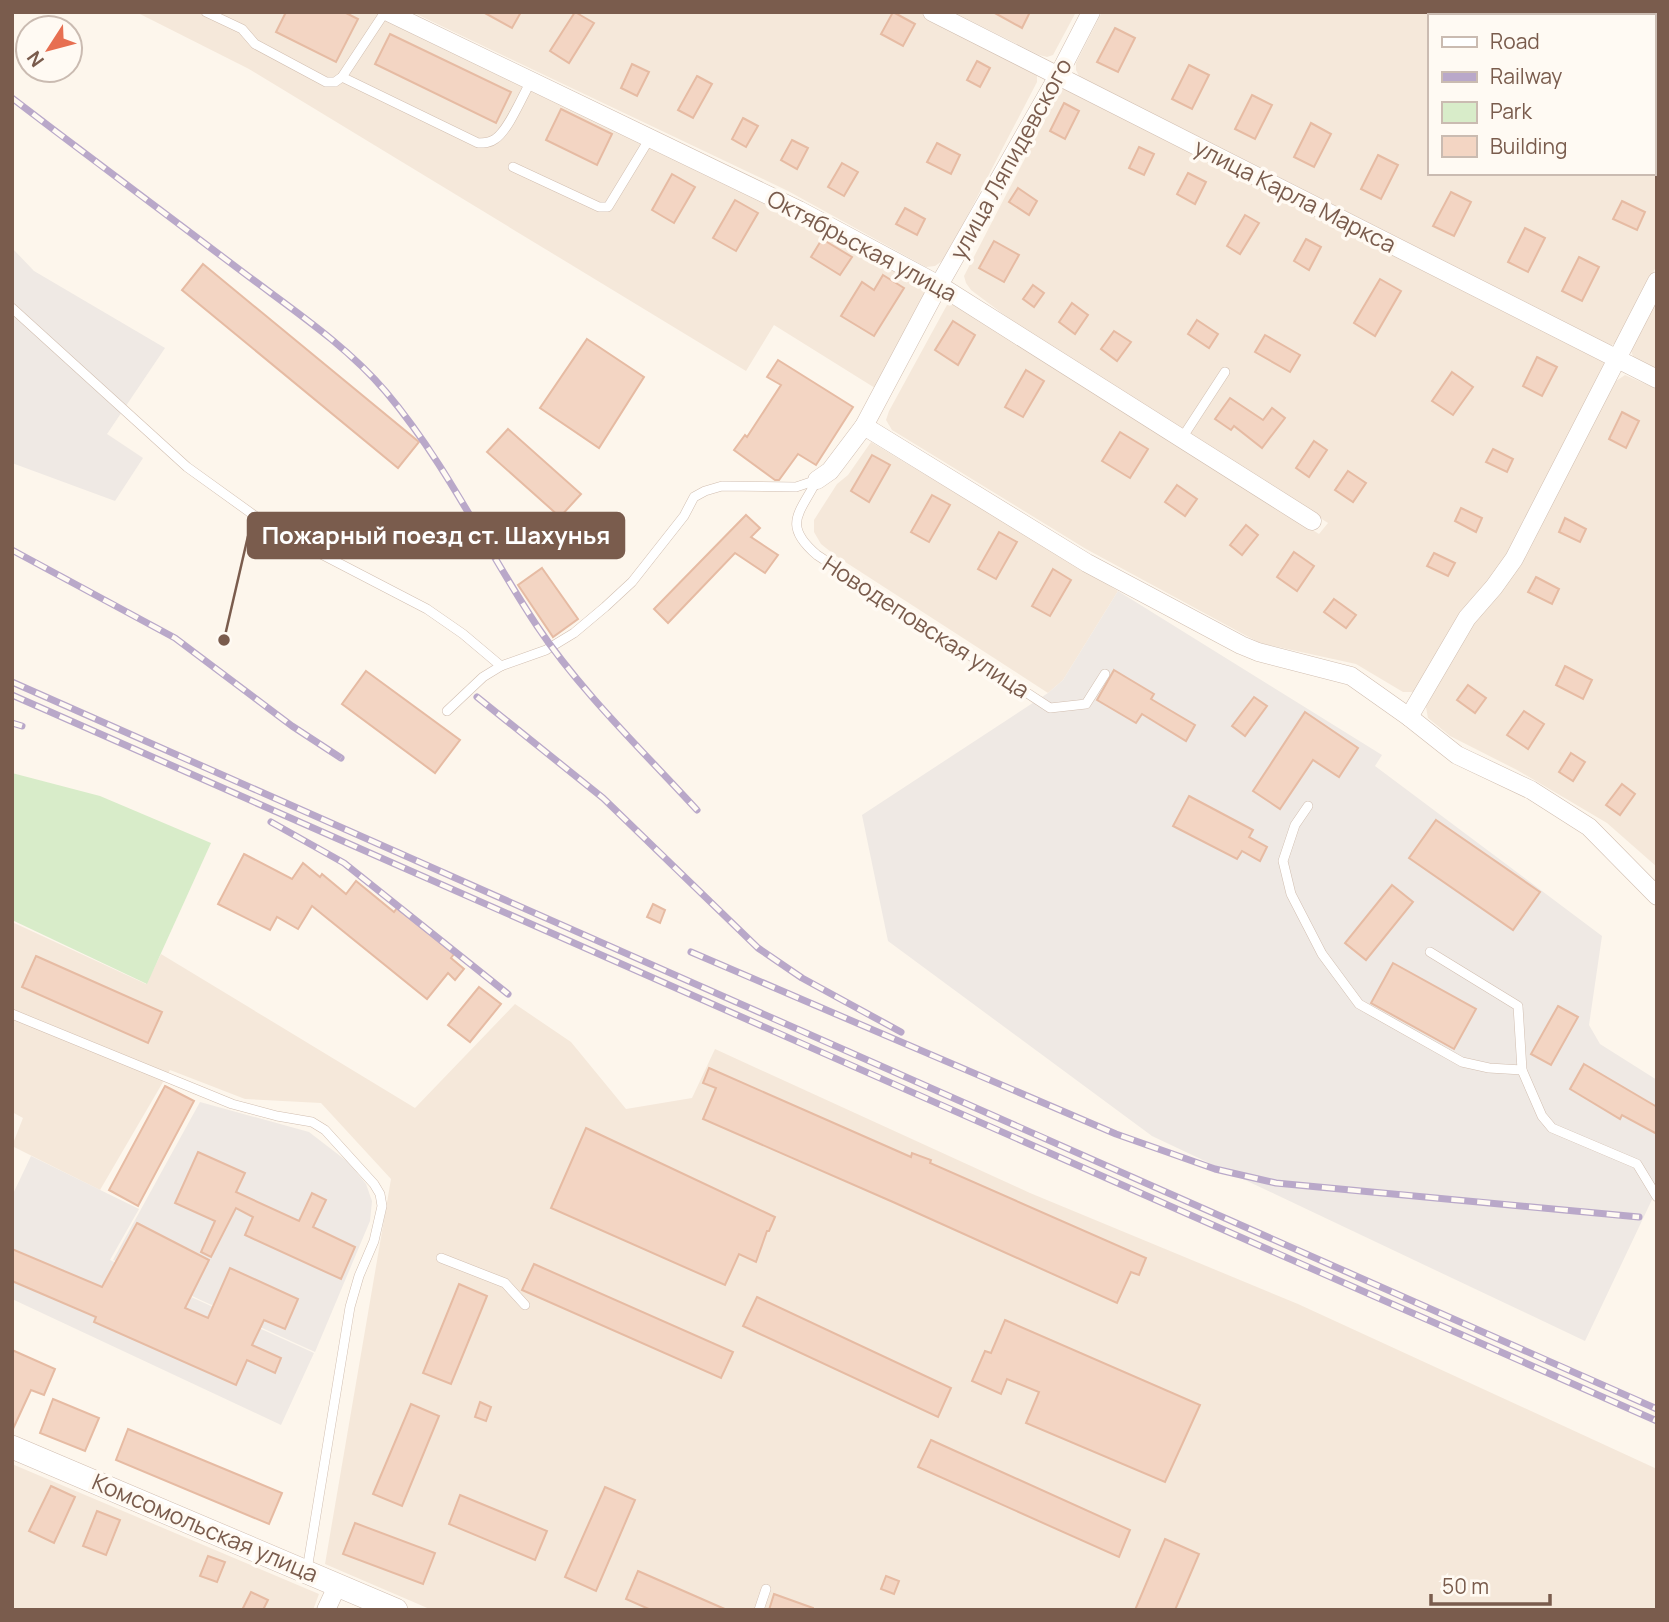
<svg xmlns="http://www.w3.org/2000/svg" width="1669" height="1622" font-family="Manrope,sans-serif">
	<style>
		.residential { fill: #f5e8da; fill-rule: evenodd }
		.industrial { fill: #efe9e4 }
		.green { fill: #d8ecc9 }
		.building { fill: #f3d5c3; stroke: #e6bba3; stroke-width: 2 }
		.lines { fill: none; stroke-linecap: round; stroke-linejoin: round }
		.service-casing { stroke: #d1beb0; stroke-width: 10 }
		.minor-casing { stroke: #d1beb0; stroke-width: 19 }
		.tertiary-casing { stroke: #d1beb0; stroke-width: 24 }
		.service { stroke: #fff; stroke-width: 9 }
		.minor { stroke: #fff; stroke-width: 18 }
		.tertiary { stroke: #fff; stroke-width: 23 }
		.rail-casing { stroke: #b9a8c9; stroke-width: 7 }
		.rail { stroke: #fffaf3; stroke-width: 4.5; stroke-dasharray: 13; stroke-linecap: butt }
		.labels { text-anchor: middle; stroke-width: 7; stroke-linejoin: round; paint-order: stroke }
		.street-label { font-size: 23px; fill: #7a5c4d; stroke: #fffaf3 }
		.leader { fill: none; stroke: #7a5c4d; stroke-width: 2.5 }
		.callout-dot { fill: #7a5c4d; stroke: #fffaf3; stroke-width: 2.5 }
		.callout { fill: #7a5c4d; stroke: #7a5c4d; stroke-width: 2.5 }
		.callout-label { font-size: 24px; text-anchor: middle; font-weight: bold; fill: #fff }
	</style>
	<rect width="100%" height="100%" fill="#fdf6ec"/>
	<g class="residential">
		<path d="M136,12H376L794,214L930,286L875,388L774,325L746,371L249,69Z"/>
		<path d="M412,12H919L1033,70L1037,76V82L945,259L935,266L926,267L788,191Z"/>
		<path d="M953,12H1076L1053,55L1047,57L1039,55Z"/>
		<path d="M1102,12H1657V265L1617,342L1610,346L1080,78L1076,70V63ZM1429,16H1653V173H1429Z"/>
		<path d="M1062,87L1601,358L1605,364L1604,372L1511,553L1414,692H1403L1356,664L1260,643L1243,634L1086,549L892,430L886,420L889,411L947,305L954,303L961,304L1319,534L1328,523L1023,329L971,290L966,283L964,276Z"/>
		<path d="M1657,296V372L1635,361L1630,349Z"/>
		<path d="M1625,375L1657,389V867L1607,823L1517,770L1450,736L1428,718L1425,702L1481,609L1512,574L1616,381Z"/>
		<path d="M871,442L1118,591L1063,680L1048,693L836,556L821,544L814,532V520L837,484L848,475Z"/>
		<path d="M12,922L146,984L161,954L415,1108L515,1004L571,1042L626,1109L692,1098L715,1049L1030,1193L1298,1304L1657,1469V1610H432L325,1564L391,1179L321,1103L245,1099L170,1070L100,1190L12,1146L23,1118L12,1112Z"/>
		<path d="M12,1464L319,1594L313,1610H12Z"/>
	</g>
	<g class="industrial">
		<path d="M12,248L34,271L165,348L107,434L143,458L115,501L12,463Z"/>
		<path d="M1118,591L1382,755L1375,766L1602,936L1589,1025L1600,1044L1657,1080V1189L1585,1341L1152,1136L888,941L862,815L1048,693L1063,680Z"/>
		<path d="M200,1102L309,1132L348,1162L366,1184L372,1201L370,1221L315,1352L113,1260Z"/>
		<path d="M31,1156L139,1209L110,1260L314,1353L281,1425L12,1299V1196Z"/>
	</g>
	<path class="green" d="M12,773L100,796L211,843L147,984L12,920Z"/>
	<g class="building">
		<path d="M286,12H344L358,19L336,62L276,32Z"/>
		<path d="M483,12H521L512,28Z"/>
		<path d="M575,12L594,23L569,63L550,51Z"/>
		<path d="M893,12L915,24L903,46L881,34Z"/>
		<path d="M993,12H1030L1022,28Z"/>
		<path d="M1115,28L1135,38L1118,72L1097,62Z"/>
		<path d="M390,34L511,92L496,123L375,64Z"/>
		<path d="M977,61L990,68L980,87L967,80Z"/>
		<path d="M632,64L649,72L637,96L621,88Z"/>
		<path d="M1189,65L1209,75L1192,109L1172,99Z"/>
		<path d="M697,76L712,84L693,118L678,110Z"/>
		<path d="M1252,95L1272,105L1255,139L1235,129Z"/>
		<path d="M1064,103L1079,111L1065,139L1050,131Z"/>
		<path d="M561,109L612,134L597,165L546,140Z"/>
		<path d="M743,118L758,126L746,147L732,139Z"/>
		<path d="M1311,123L1331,134L1314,167L1294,157Z"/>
		<path d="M792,140L808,148L797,169L781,160Z"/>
		<path d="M937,143L960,155L951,174L927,162Z"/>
		<path d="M1139,147L1154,154L1144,175L1129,168Z"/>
		<path d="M1378,155L1398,165L1381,199L1361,189Z"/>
		<path d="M842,163L858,172L844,196L828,187Z"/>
		<path d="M1188,173L1206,182L1195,204L1177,194Z"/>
		<path d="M672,174L695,187L674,223L652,210Z"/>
		<path d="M1018,188L1037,201L1029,215L1009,202Z"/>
		<path d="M1451,192L1471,202L1454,236L1433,226Z"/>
		<path d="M735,200L758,213L736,251L713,238Z"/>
		<path d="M1622,201L1645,212L1637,230L1613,219Z"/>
		<path d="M905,208L925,219L917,235L896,224Z"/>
		<path d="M1245,215L1259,223L1240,254L1227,246Z"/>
		<path d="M1525,228L1545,238L1528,272L1508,262Z"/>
		<path d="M822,239L852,257L840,275L811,257Z"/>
		<path d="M1306,239L1321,247L1309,270L1294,261Z"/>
		<path d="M994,241L1019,255L1004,282L979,268Z"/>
		<path d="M1579,257L1599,267L1582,301L1562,291Z"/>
		<path d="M203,264L419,442L398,468L182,290Z"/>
		<path d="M883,275L904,288L874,336L841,316L862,282L874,290Z"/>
		<path d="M1380,279L1401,291L1375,336L1354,323Z"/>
		<path d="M1033,285L1044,293L1034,307L1023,299Z"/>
		<path d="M1072,303L1088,315L1075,334L1059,322Z"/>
		<path d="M1197,320L1218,334L1209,348L1188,334Z"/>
		<path d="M953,321L975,335L958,365L935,350Z"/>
		<path d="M1114,331L1131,342L1117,361L1101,349Z"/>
		<path d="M1265,335L1300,355L1290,372L1255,352Z"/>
		<path d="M587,339L644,377L599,448L540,408Z"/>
		<path d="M1537,357L1557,367L1542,396L1523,386Z"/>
		<path d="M778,360L853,407L816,465L798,454L779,480H775L734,450L745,435L747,437L781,385L767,377Z"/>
		<path d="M1026,370L1044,381L1023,417L1005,407Z"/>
		<path d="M1452,372L1473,387L1453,415L1432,401Z"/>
		<path d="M1230,398L1263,420L1272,408L1285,418L1262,448L1234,426L1231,430L1215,419Z"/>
		<path d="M1622,412L1639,421L1626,448L1609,439Z"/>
		<path d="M508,429L581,494L560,517L487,452Z"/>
		<path d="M1120,432L1148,449L1130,478L1102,461Z"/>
		<path d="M1314,441L1327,450L1309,477L1296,468Z"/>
		<path d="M1493,449L1513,459L1507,472L1486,462Z"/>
		<path d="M872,455L890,465L869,502L851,491Z"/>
		<path d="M1348,471L1366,483L1353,502L1335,490Z"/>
		<path d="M1177,485L1197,499L1185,516L1165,502Z"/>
		<path d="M932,495L950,505L929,542L911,532Z"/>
		<path d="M1461,508L1482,518L1476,532L1455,521Z"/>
		<path d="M746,515L760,528L751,537L778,555L765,573L735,553L668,623L654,609Z"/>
		<path d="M1565,518L1586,529L1580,542L1559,532Z"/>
		<path d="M1246,525L1258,535L1242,555L1230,545Z"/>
		<path d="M999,532L1017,542L996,579L978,569Z"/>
		<path d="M1294,552L1314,566L1297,591L1277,577Z"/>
		<path d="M1434,553L1455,563L1448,576L1427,566Z"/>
		<path d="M542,568L578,619L553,637L518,585Z"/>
		<path d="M1053,569L1071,580L1050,616L1032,606Z"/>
		<path d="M1536,577L1559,589L1552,604L1528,592Z"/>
		<path d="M1334,599L1356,615L1346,628L1324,612Z"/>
		<path d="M1565,666L1592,680L1583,699L1556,685Z"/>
		<path d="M1114,670L1154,694L1151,699L1195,725L1186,741L1142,714L1136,723L1097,700Z"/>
		<path d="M366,671L460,740L435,773L342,704Z"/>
		<path d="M1468,685L1486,698L1475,713L1457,700Z"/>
		<path d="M1254,697L1267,706L1245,736L1232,726Z"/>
		<path d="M1524,711L1544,724L1528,749L1507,735Z"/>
		<path d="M1305,712L1358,748L1339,777L1313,760L1280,809L1253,791Z"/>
		<path d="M1571,753L1585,762L1573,781L1559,772Z"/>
		<path d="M1622,784L1635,794L1620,815L1606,805Z"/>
		<path d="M1189,796L1253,830L1249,837L1267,847L1260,861L1242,851L1237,859L1173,826Z"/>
		<path d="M1436,820L1540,892L1513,930L1409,858Z"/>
		<path d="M244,854L292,879L303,863L320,877L322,874L346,894L356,881L394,912L397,908L454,954L451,958L464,969L455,980L448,973L427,999L312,906L298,929L277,917L270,930L218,904Z"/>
		<path d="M1392,885L1413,902L1366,960L1345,943Z"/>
		<path d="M653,904L665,910L660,923L647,917Z"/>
		<path d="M36,956L162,1012L148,1043L22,987Z"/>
		<path d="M1393,963L1476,1009L1454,1049L1371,1003Z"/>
		<path d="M479,987L501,1004L470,1042L448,1025Z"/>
		<path d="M1558,1006L1578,1017L1551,1065L1531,1054Z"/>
		<path d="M1584,1064L1657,1107V1134L1622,1115L1620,1119L1570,1089Z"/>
		<path d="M709,1068L911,1157L912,1153L931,1160L930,1163L1146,1258L1139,1275L1131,1272L1117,1303L893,1202L703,1119L716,1088L703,1083Z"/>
		<path d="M165,1086L194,1101L138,1206L109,1190Z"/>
		<path d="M586,1128L775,1217L769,1231H767L756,1262L739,1254L725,1285L551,1208Z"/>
		<path d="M198,1152L245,1173L236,1192L299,1221L312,1193L326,1200L313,1227L355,1247L341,1279L245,1235L253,1217L236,1208L211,1257L201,1252L215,1221L175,1203Z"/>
		<path d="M137,1223L209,1260L185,1308L208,1318L230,1268L298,1299L285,1329L264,1320L252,1345L281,1358L275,1373L247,1360L236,1385L94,1322L96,1317L12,1281V1249L102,1287Z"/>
		<path d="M534,1264L733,1352L721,1378L522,1290Z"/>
		<path d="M459,1284L487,1296L451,1384L423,1373Z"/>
		<path d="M757,1297L951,1388L938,1417L743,1326Z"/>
		<path d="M1005,1320L1200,1405L1165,1482L1026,1423L1039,1392L1007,1379L1001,1394L972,1381L985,1351L991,1353Z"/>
		<path d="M12,1350L55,1369L44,1395L31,1390L12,1431Z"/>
		<path d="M53,1399L99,1418L85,1451L40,1433Z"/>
		<path d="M480,1402L491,1407L486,1421L475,1417Z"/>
		<path d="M411,1404L439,1416L402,1506L373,1494Z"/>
		<path d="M128,1429L282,1493L269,1524L116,1460Z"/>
		<path d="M931,1440L1130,1530L1119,1557L918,1467Z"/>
		<path d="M51,1486L75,1497L54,1543L29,1531Z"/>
		<path d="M605,1487L635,1500L596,1591L565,1577Z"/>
		<path d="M460,1495L547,1531L535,1560L449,1524Z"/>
		<path d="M97,1511L120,1520L106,1555L83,1546Z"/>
		<path d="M355,1523L435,1553L423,1584L343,1554Z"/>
		<path d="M1165,1539L1199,1554L1175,1610H1135Z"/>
		<path d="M208,1556L225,1562L217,1582L200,1576Z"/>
		<path d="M638,1571L727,1610H651L626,1599Z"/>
		<path d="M886,1576L899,1581L894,1594L881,1589Z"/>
		<path d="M251,1592L268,1600L263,1610H242Z"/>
		<path d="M774,1594L813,1608V1610H769Z"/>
	</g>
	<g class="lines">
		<g class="service-casing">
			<g id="service">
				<path d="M206,12L242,29L255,44L326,82H335L342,77L385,12"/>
				<path d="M342,77L478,143C484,143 490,143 495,139C508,131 523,95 531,81"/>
				<path d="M513,167L599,207H608L650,138"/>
				<path d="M12,308L187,467L262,521L298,542L427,609L463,634L501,666L546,650L574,633L605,607L632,582L684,516L694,497L705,491L722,486L796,487L817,480"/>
				<path d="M1182,438L1225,372"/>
				<path d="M817,480C799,514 782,525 817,555L1050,708L1086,704L1105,674"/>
				<path d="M447,711L483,677L501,666"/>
				<path d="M1308,806L1295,825L1283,861L1291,894L1322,954L1359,1004L1462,1062L1489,1068L1522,1070"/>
				<path d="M1430,952L1518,1006L1522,1070L1542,1116L1552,1128L1637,1164L1657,1197"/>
				<path d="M12,1014L232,1104L277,1116L312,1122L325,1130L374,1184L380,1194L382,1206L374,1241L359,1276L350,1307L307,1570"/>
				<path d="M441,1258L505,1283L525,1305"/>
				<path d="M759,1610L766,1589"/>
			</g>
		</g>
		<g class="minor-casing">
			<g id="minor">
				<path d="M388,12L799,210L939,285L1312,521"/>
				<path d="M932,12L1657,379"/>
				<path d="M864,426L1087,563L1241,645L1258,652L1351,676L1409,717L1457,755L1531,790L1589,827L1657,896"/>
				<path d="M817,480L830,471L864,426L939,285L1058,76L1091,12"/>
				<path d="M1409,717L1467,618L1494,587L1514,559L1657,281"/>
				<path d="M326,1610L338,1584"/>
			</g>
		</g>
		<g class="tertiary-casing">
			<path id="tertiary" d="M12,1447L396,1610"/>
		</g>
		<use href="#service" class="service"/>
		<use href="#minor" class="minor"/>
		<use href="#tertiary" class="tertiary"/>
		<g class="rail-casing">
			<g id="rail">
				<path d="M12,98C89,157 167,215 244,273C293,310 346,345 386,392C446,463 486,549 537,626C581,692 644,752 697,810"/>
				<path d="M12,550L175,638L292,726L341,758"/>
				<path d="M12,682L1657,1409"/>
				<path d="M12,695L1657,1421"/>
				<path d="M477,697L603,798L758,948L802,978L901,1032"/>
				<path d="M12,723L22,726"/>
				<path d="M271,822L344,863L508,994"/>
				<path d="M691,952L1116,1134L1215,1169L1276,1183L1639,1217"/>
			</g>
		</g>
		<use href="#rail" class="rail"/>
	</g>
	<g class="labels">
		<g class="street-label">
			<text transform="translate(1011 159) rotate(-61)" y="8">улица Ляпидевского</text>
			<text transform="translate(1295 196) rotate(27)" y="8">улица Карла Маркса</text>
			<text transform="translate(862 246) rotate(28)" y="8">Октябрьская улица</text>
			<text transform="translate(926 627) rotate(33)" y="8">Новодеповская улица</text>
			<text transform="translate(205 1528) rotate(23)" y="8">Комсомольская улица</text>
		</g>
	</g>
	<path class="leader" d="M224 640L248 536"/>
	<circle class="callout-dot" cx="224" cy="640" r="7"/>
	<rect class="callout" x="248" y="513" width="376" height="45" rx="7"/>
	<g class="callout-label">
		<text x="436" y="544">Пожарный поезд ст. Шахунья</text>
	</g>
	<rect width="1669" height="1622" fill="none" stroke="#7a5c4d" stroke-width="28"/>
	<rect x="1428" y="14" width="228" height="161" fill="#fffaf3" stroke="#cabbb1" stroke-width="2"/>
	<rect x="1442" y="37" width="35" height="10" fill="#ffffff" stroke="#cabbb1" stroke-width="2"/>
	<text x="1490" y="49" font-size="21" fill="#7a5c4d">Road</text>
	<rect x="1442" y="72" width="35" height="10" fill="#b9a8c9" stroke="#cabbb1" stroke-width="2"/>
	<text x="1490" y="84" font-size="21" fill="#7a5c4d">Railway</text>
	<rect x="1442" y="102" width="35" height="21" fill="#d8ecc9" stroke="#cabbb1" stroke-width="2"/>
	<text x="1490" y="119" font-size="21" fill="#7a5c4d">Park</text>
	<rect x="1442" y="136" width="35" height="21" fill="#f3d5c3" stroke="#cabbb1" stroke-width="2"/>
	<text x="1490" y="154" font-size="21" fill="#7a5c4d">Building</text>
	<g transform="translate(49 49) rotate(234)"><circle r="33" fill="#fffaf3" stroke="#cabbb1" stroke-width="2"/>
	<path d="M0-5L12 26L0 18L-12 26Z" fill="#e76f51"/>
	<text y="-10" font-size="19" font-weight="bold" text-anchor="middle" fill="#7a5c4d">N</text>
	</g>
	<path d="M1431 1594v10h119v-10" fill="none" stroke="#7a5c4d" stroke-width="3.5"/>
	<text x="1442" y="1594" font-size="21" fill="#7a5c4d" stroke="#fffaf3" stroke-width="5" paint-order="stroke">50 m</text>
</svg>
